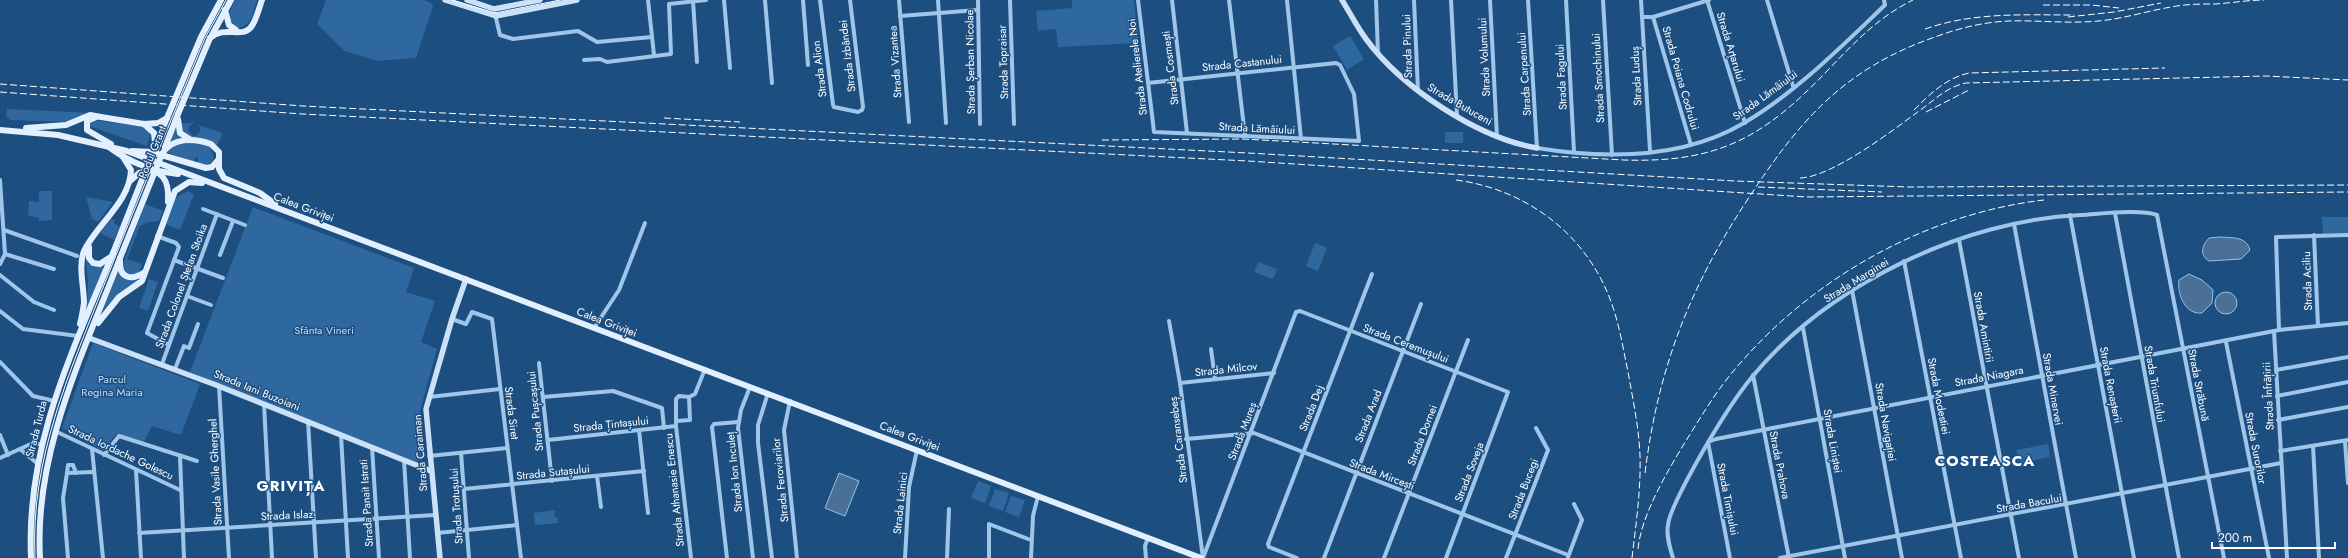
<svg xmlns="http://www.w3.org/2000/svg" width="2348" height="558" font-family="Jost,sans-serif">
	<style>
		.green { fill: #2f689e }
		.water { fill: #4b7095; stroke: #92c2eb }
		.lines { fill: none; stroke-linecap: round; stroke-linejoin: round }
		.street { stroke: #9fc6e9; stroke-width: 4 }
		.secondary { stroke: #cbe1f7; stroke-width: 5.5 }
		.primary { stroke: #e2effe; stroke-width: 6 }
		.tram { stroke: #fff; stroke-width: 1 }
		.rail { stroke: #fff; stroke-width: 1; stroke-dasharray: 7 3; stroke-linecap: butt }
		.primary-bridge { stroke: #e2effe; stroke-width: 6 }
		.labels { text-anchor: middle; stroke-width: 3; stroke-linejoin: round; paint-order: stroke }
		.street-label { font-size: 11px; fill: #fff; stroke: #1c4e80 }
		.park-label { font-size: 11px; fill: #c4def7; stroke: #1c4e80 }
		.district-label { font-size: 15px; font-weight: bold; letter-spacing: 1px; fill: #fff; stroke: #1c4e80 }
	</style>
	<rect width="100%" height="100%" fill="#1c4e80"/>
	<g class="green">
		<path d="M235,0H257C253,13 251,29 235,28L228,16Z"/>
		<path d="M326,0H424L431,3L433,6L416,58L377,61L345,51L317,24Z"/>
		<path d="M1072,0H1134L1139,43L1058,47L1056,29L1038,31L1036,11L1072,8Z"/>
		<path d="M1350,36L1364,59L1347,70L1333,46Z"/>
		<path d="M7,109L92,113L84,114L70,122L10,120L6,116Z"/>
		<path d="M94,120L144,127L151,132L147,146L89,126Z"/>
		<path d="M181,123H194L190,125L188,130L193,136L197,135L200,131V127L195,124L223,133L217,145L211,150L214,158L208,166L197,163L198,158L196,157L194,162L166,152L174,130Z"/>
		<rect x="1445" y="132" width="18" height="11"/>
		<path d="M39,191H52V220L39,221V218L28,215L29,201L39,202Z"/>
		<path d="M188,191L194,194L180,230L165,224L176,197Z"/>
		<path d="M86,197L113,202L98,222L92,219Z"/>
		<path d="M145,204L163,211L159,221L149,222L140,226L127,259L142,264L139,273L134,277L123,272V264Z"/>
		<path d="M253,207L414,268L406,292L435,301L421,342L437,349L420,411L425,456L416,463L190,372Z"/>
		<path d="M2322,217H2348V235H2323Z"/>
		<path d="M111,219L115,220L114,224L120,226L114,240L100,233Z"/>
		<path d="M1315,243L1327,248L1318,271L1306,266Z"/>
		<path d="M86,258L104,268L87,310L88,284Z"/>
		<path d="M1258,262L1277,269L1273,279L1254,272Z"/>
		<path d="M118,272L126,280H139L118,294L102,311Z"/>
		<path d="M149,279L158,282L148,311L139,308Z"/>
		<path d="M93,343L200,384L181,435L152,426L144,442L116,434L103,451L62,428Z"/>
		<path d="M2048,444L2050,457L2019,463L2016,450Z"/>
		<path d="M978,481L991,486L985,503L971,498Z"/>
		<path d="M995,489L1009,493L1003,511L989,506Z"/>
		<path d="M1011,496L1025,500L1019,517L1005,512Z"/>
		<path d="M555,510V514L553,516L558,518V523L535,525L534,513Z"/>
	</g>
	<g class="water">
		<path d="M2220,237C2232,238 2246,236 2250,250L2241,259L2209,261C2199,255 2202,245 2209,238Z"/>
		<path d="M2189,274L2202,280L2213,290L2212,303L2202,313C2185,315 2177,294 2179,280Z"/>
		<circle cx="2226" cy="303" r="11"/>
		<path d="M839,473L859,481L845,516L825,508Z"/>
	</g>
	<g class="lines">
		<g class="street">
			<path d="M648,0L654,55"/>
			<path d="M724,0L730,68"/>
			<path d="M765,0L772,83"/>
			<path d="M803,0L808,65"/>
			<path d="M820,0L833,105L834,107L858,112L862,110L863,107L850,0"/>
			<path d="M899,0L909,122"/>
			<path d="M938,0L946,123"/>
			<path d="M978,0L980,124"/>
			<path d="M1010,0L1014,124"/>
			<path d="M1138,0L1152,115L1154,132L1359,141L1354,94L1340,65L1336,63L1148,83"/>
			<path d="M1172,0L1187,133"/>
			<path d="M1229,0L1245,136"/>
			<path d="M1287,0L1301,139"/>
			<path d="M1376,0L1378,53"/>
			<path d="M1414,0L1418,91"/>
			<path d="M1451,0L1457,116"/>
			<path d="M1490,0L1497,137"/>
			<path d="M1528,0L1537,148C1605,159 1683,159 1744,123C1794,94 1843,45 1885,5L1884,0"/>
			<path d="M1566,0L1574,152"/>
			<path d="M1603,0L1612,155"/>
			<path d="M1641,0L1650,151"/>
			<path d="M1707,0L1745,123"/>
			<path d="M1767,0L1793,86"/>
			<path d="M693,1L697,62"/>
			<path d="M495,14L500,35L513,39L578,31L597,42L652,37"/>
			<path d="M900,16L978,10"/>
			<path d="M1642,17H1653L1709,0"/>
			<path d="M1653,17L1691,145"/>
			<path d="M584,60L600,59L607,62L671,54L669,4L706,0"/>
			<path d="M0,180L5,254L0,264"/>
			<path d="M203,209L245,225"/>
			<path d="M2115,213L2179,558"/>
			<path d="M2070,215L2134,558"/>
			<path d="M2014,224L2076,558"/>
			<path d="M4,230L77,256"/>
			<path d="M2314,235L2318,326"/>
			<path d="M157,236L176,243L179,247L147,333L169,345"/>
			<path d="M1959,240L2019,558"/>
			<path d="M5,254L54,269"/>
			<path d="M220,255L233,221"/>
			<path d="M174,260L223,278"/>
			<path d="M1904,261L1961,558"/>
			<path d="M0,275L34,302L54,310"/>
			<path d="M1852,290L1902,558"/>
			<path d="M187,296L211,305"/>
			<path d="M0,311L23,329L78,336"/>
			<path d="M452,319L466,324L472,312L492,319L521,558"/>
			<path d="M1169,321L1180,383L1203,558"/>
			<path d="M594,328L619,290L645,223"/>
			<path d="M1803,328L1845,558"/>
			<path d="M2279,330L2348,323"/>
			<path d="M2226,342L2269,558"/>
			<path d="M1211,349L1215,379"/>
			<path d="M0,362L33,396L54,401"/>
			<path d="M539,363L552,481"/>
			<path d="M162,364L217,214"/>
			<path d="M175,369L184,346L189,348L198,324"/>
			<path d="M2276,370L2348,357"/>
			<path d="M1753,375L1789,558"/>
			<path d="M1180,383L1274,373"/>
			<path d="M219,386L229,558"/>
			<path d="M750,387L741,410L738,428L753,558"/>
			<path d="M768,393L758,425V443L772,558"/>
			<path d="M2277,396L2348,382"/>
			<path d="M429,397L500,389"/>
			<path d="M543,397L613,391L662,408L664,428"/>
			<path d="M790,401L784,430L797,558"/>
			<path d="M264,404L272,558"/>
			<path d="M2278,420L2348,407"/>
			<path d="M308,421L316,558"/>
			<path d="M677,421L690,420L689,397"/>
			<path d="M639,430L648,513"/>
			<path d="M55,431L180,490"/>
			<path d="M0,435L8,455"/>
			<path d="M341,435L348,558"/>
			<path d="M1186,439L1254,433L1568,555"/>
			<path d="M548,440L676,426"/>
			<path d="M2345,441L2348,483"/>
			<path d="M2313,446L2319,558"/>
			<path d="M372,447L379,558"/>
			<path d="M20,449L38,464"/>
			<path d="M92,449L103,558"/>
			<path d="M2280,451L2348,440"/>
			<path d="M461,453L469,558"/>
			<path d="M104,455L119,436L197,461"/>
			<path d="M180,456L184,558"/>
			<path d="M429,456L507,448"/>
			<path d="M0,458L31,444H41"/>
			<path d="M404,460L410,558"/>
			<path d="M136,470L141,558"/>
			<path d="M67,473L68,465H73L76,473"/>
			<path d="M597,476L601,507"/>
			<path d="M464,489L644,471"/>
			<path d="M139,533L435,515"/>
			<path d="M437,533L517,525"/>
			<path d="M1568,557L1582,520L1574,504"/>
			<path d="M68,558L63,498L67,473L94,472"/>
			<path d="M691,558L676,426V399L679,396L689,397L695,394L705,369"/>
			<path d="M727,558L712,427L714,424L738,422"/>
			<path d="M905,558L909,487L917,450"/>
			<path d="M947,558L949,509"/>
			<path d="M989,558V524L1031,540"/>
			<path d="M1031,558L1033,516L1038,496"/>
			<path d="M1146,558L1145,546L1148,538"/>
			<path d="M1203,558L1296,312L1300,311L1508,392L1446,558"/>
			<path d="M1297,558L1269,547L1268,544L1372,274"/>
			<path d="M1324,558L1421,304"/>
			<path d="M1384,558L1468,340"/>
			<path d="M1506,558L1548,450L1536,428"/>
			<path d="M1673,558C1670,548 1666,536 1668,525C1669,511 1695,465 1703,451C1718,425 1733,400 1752,377C1828,285 1963,220 2081,215C2100,214 2140,209 2157,215L2224,558"/>
			<path d="M1730,558L1708,442L1716,439L2274,331"/>
			<path d="M1780,558L2281,463"/>
			<path d="M2287,558L2274,331L2279,330L2276,237L2348,235"/>
		</g>
		<g class="secondary">
			<path d="M445,0L496,16L577,0"/>
			<path d="M467,0L494,9L540,0"/>
			<path d="M1342,0C1350,13 1357,27 1366,39C1402,88 1478,138 1537,148"/>
			<path d="M89,338L216,385L431,471"/>
			<path d="M440,558L426,409L452,319L466,279"/>
		</g>
		<g class="primary">
			<path d="M225,10L229,25L236,30"/>
			<path d="M212,35L231,0"/>
			<path d="M210,38C226,24 244,41 253,24C257,17 259,8 262,0"/>
			<path d="M96,117L87,121V130L111,144"/>
			<path d="M178,119L180,133L191,140"/>
			<path d="M144,124L154,133L155,143"/>
			<path d="M144,124L158,123L167,118"/>
			<path d="M26,128L66,125L90,115L101,117"/>
			<path d="M0,130L58,135L127,151L1201,558"/>
			<path d="M109,147C117,153 125,158 134,162C157,172 170,172 168,202"/>
			<path d="M165,147L178,114"/>
			<path d="M154,149L167,118"/>
			<path d="M132,151L151,152L206,168L212,167L219,159"/>
			<path d="M162,154C172,137 194,138 211,144L219,152V169L224,178L260,193L275,204"/>
			<path d="M158,171L178,174"/>
			<path d="M130,181L139,173L149,171"/>
			<path d="M89,247V258L93,263L100,264L109,258"/>
			<path d="M120,261C119,279 132,281 145,272"/>
			<path d="M98,323L119,297L142,281L175,191L189,182L202,183"/>
			<path d="M80,324C82,317 83,310 84,303C84,287 78,266 84,251C97,224 130,202 131,170L123,157"/>
			<path d="M31,558C26,445 71,355 113,253"/>
			<path d="M40,558C34,452 83,354 120,258"/>
		</g>
		<g class="tram">
			<path d="M452,0L495,13L560,0"/>
			<path d="M35,558C30,460 69,374 104,285C137,202 171,120 205,38L226,0"/>
		</g>
		<g class="rail">
			<path d="M2043,5H2091L2119,8"/>
			<path d="M2068,17L2114,12L2161,3"/>
			<path d="M1925,29C1974,12 2022,15 2074,15"/>
			<path d="M0,84L303,106L1248,153L1735,181L1909,187L2348,185"/>
			<path d="M0,92L302,114L1248,161L1807,197L2348,192"/>
			<path d="M1914,110C1930,94 1946,78 1969,73L2165,68"/>
			<path d="M1926,112L1969,90"/>
			<path d="M664,118L740,122"/>
			<path d="M1102,140L1243,139L1624,160C1718,163 1763,138 1827,71C1853,44 1878,17 1913,0"/>
			<path d="M1800,178C1832,177 1892,131 1919,111C1935,100 1946,87 1966,83L2266,76L2348,80"/>
			<path d="M1456,180C1525,189 1585,233 1610,299C1619,322 1623,348 1628,372C1633,400 1639,428 1640,456C1641,490 1636,524 1632,558"/>
			<path d="M1758,187L1882,192"/>
			<path d="M1645,473C1658,369 1689,289 1746,202C1798,122 1843,69 1935,37C1959,28 1984,22 2009,21C2038,20 2068,24 2098,21C2123,19 2147,11 2171,7C2186,4 2201,4 2215,4C2232,3 2248,0 2264,0"/>
			<path d="M1638,549C1641,516 1667,472 1684,444C1699,420 1713,396 1731,374C1808,280 1924,214 2044,200"/>
		</g>
		<g class="primary-bridge">
			<path d="M178,114L210,38"/>
			<path d="M101,117L144,124"/>
			<path d="M167,118L201,37L221,0"/>
			<path d="M113,253L154,149"/>
			<path d="M120,258L162,154"/>
		</g>
	</g>
	<g class="labels">
		<g class="street-label">
			<text transform="translate(1407 46) rotate(-92)" y="4">Strada Pinului</text>
			<text transform="translate(1731 47) rotate(73)" y="4">Strada Arțarului</text>
			<text transform="translate(847 56) rotate(-97)" y="4">Strada Izbândei</text>
			<text transform="translate(1484 57) rotate(-93)" y="4">Strada Volumului</text>
			<text transform="translate(895 62) rotate(-94)" y="4">Strada Vizantea</text>
			<text transform="translate(970 62) rotate(-91)" y="4">Strada Șerban Nicolae</text>
			<text transform="translate(1003 62) rotate(-92)" y="4">Strada Topraisar</text>
			<text transform="translate(1242 63) rotate(-6)" y="4">Strada Castanului</text>
			<text transform="translate(1137 67) rotate(-97)" y="4">Strada Atelierele Noi</text>
			<text transform="translate(1170 68) rotate(-97)" y="4">Strada Cosmești</text>
			<text transform="translate(819 69) rotate(-97)" y="4">Strada Alion</text>
			<text transform="translate(1524 74) rotate(-94)" y="4">Strada Carpenului</text>
			<text transform="translate(1636 76) rotate(-93)" y="4">Strada Luduș</text>
			<text transform="translate(1561 77) rotate(-93)" y="4">Strada Fagului</text>
			<text transform="translate(1598 78) rotate(-93)" y="4">Strada Smochinului</text>
			<text transform="translate(1681 78) rotate(74)" y="4">Strada Poiana Codrului</text>
			<text transform="translate(1765 95) rotate(-36)" y="4">Strada Lămâiului</text>
			<text transform="translate(1460 104) rotate(30)" y="4">Strada Butuceni</text>
			<text transform="translate(1257 128) rotate(3)" y="4">Strada Lămâiului</text>
			<text transform="translate(152 152) rotate(-68)" y="4">Podul Grant</text>
			<text transform="translate(304 207) rotate(21)" y="4">Calea Griviței</text>
			<text transform="translate(1856 280) rotate(-32)" y="4">Strada Marginei</text>
			<text transform="translate(2307 281) rotate(-92)" y="4">Strada Aciliu</text>
			<text transform="translate(181 286) rotate(-70)" y="4">Strada Colonel Ștefan Stoika</text>
			<text transform="translate(607 322) rotate(21)" y="4">Calea Griviței</text>
			<text transform="translate(1984 327) rotate(80)" y="4">Strada Amintirii</text>
			<text transform="translate(1406 343) rotate(21)" y="4">Strada Ceremușului</text>
			<text transform="translate(1226 369) rotate(-6)" y="4">Strada Milcov</text>
			<text transform="translate(1989 376) rotate(-11)" y="4">Strada Niagara</text>
			<text transform="translate(2155 384) rotate(80)" y="4">Strada Triumfului</text>
			<text transform="translate(2111 385) rotate(79)" y="4">Strada Renașterii</text>
			<text transform="translate(2199 385) rotate(79)" y="4">Strada Străbună</text>
			<text transform="translate(2053 389) rotate(80)" y="4">Strada Minervei</text>
			<text transform="translate(257 390) rotate(22)" y="4">Strada Iani Buzoiani</text>
			<text transform="translate(1939 396) rotate(79)" y="4">Strada Modestiei</text>
			<text transform="translate(2268 396) rotate(-93)" y="4">Strada Înfrățirii</text>
			<text transform="translate(1311 408) rotate(-69)" y="4">Strada Dej</text>
			<text transform="translate(535 411) rotate(-96)" y="4">Strada Pușcașului</text>
			<text transform="translate(512 413) rotate(83)" y="4">Strada Siret</text>
			<text transform="translate(1368 416) rotate(-69)" y="4">Strada Arad</text>
			<text transform="translate(1886 422) rotate(80)" y="4">Strada Navigației</text>
			<text transform="translate(611 424) rotate(-6)" y="4">Strada Țintașului</text>
			<text transform="translate(36 429) rotate(-76)" y="4">Strada Turda</text>
			<text transform="translate(1242 431) rotate(-69)" y="4">Strada Mureș</text>
			<text transform="translate(1422 435) rotate(-69)" y="4">Strada Dornei</text>
			<text transform="translate(910 436) rotate(21)" y="4">Calea Griviței</text>
			<text transform="translate(1178 440) rotate(-97)" y="4">Strada Caransebeș</text>
			<text transform="translate(1833 441) rotate(80)" y="4">Strada Liniștei</text>
			<text transform="translate(2256 448) rotate(79)" y="4">Strada Surorilor</text>
			<text transform="translate(121 452) rotate(25)" y="4">Strada Iordache Golescu</text>
			<text transform="translate(420 453) rotate(-95)" y="4">Strada Caraiman</text>
			<text transform="translate(1780 465) rotate(79)" y="4">Strada Prahova</text>
			<text transform="translate(215 472) rotate(-93)" y="4">Strada Vasile Gherghel</text>
			<text transform="translate(553 472) rotate(-6)" y="4">Strada Sutașului</text>
			<text transform="translate(734 472) rotate(-96)" y="4">Strada Ion Inculeț</text>
			<text transform="translate(1469 472) rotate(-69)" y="4">Strada Soveja</text>
			<text transform="translate(1382 474) rotate(21)" y="4">Strada Mircești</text>
			<text transform="translate(780 480) rotate(-96)" y="4">Strada Feroviarilor</text>
			<text transform="translate(1523 489) rotate(-69)" y="4">Strada Bucegi</text>
			<text transform="translate(674 490) rotate(-96)" y="4">Strada Athanasie Enescu</text>
			<text transform="translate(1728 499) rotate(79)" y="4">Strada Timișului</text>
			<text transform="translate(366 503) rotate(-94)" y="4">Strada Panait Istrati</text>
			<text transform="translate(900 503) rotate(-84)" y="4">Strada Lainici</text>
			<text transform="translate(2029 503) rotate(-10)" y="4">Strada Bacului</text>
			<text transform="translate(456 506) rotate(-94)" y="4">Strada Trotușului</text>
			<text transform="translate(287 515) rotate(-3)" y="4">Strada Islaz</text>
		</g>
		<g class="park-label">
			<text x="324" y="334">Sfânta Vineri</text>
			<text x="112" y="383">Parcul<tspan x="112" dy="13">Regina Maria</tspan></text>
		</g>
		<g class="district-label">
			<text x="1985" y="466">COSTEASCA</text>
			<text x="291" y="491">GRIVIȚA</text>
		</g>
	</g>
	<path d="M2212 542v6h123v-6" fill="none" stroke="#ffffff" stroke-width="2"/>
	<text x="2218" y="542" font-size="12" fill="#ffffff" stroke="#1c4e80" stroke-width="3" paint-order="stroke">200 m</text>
</svg>
